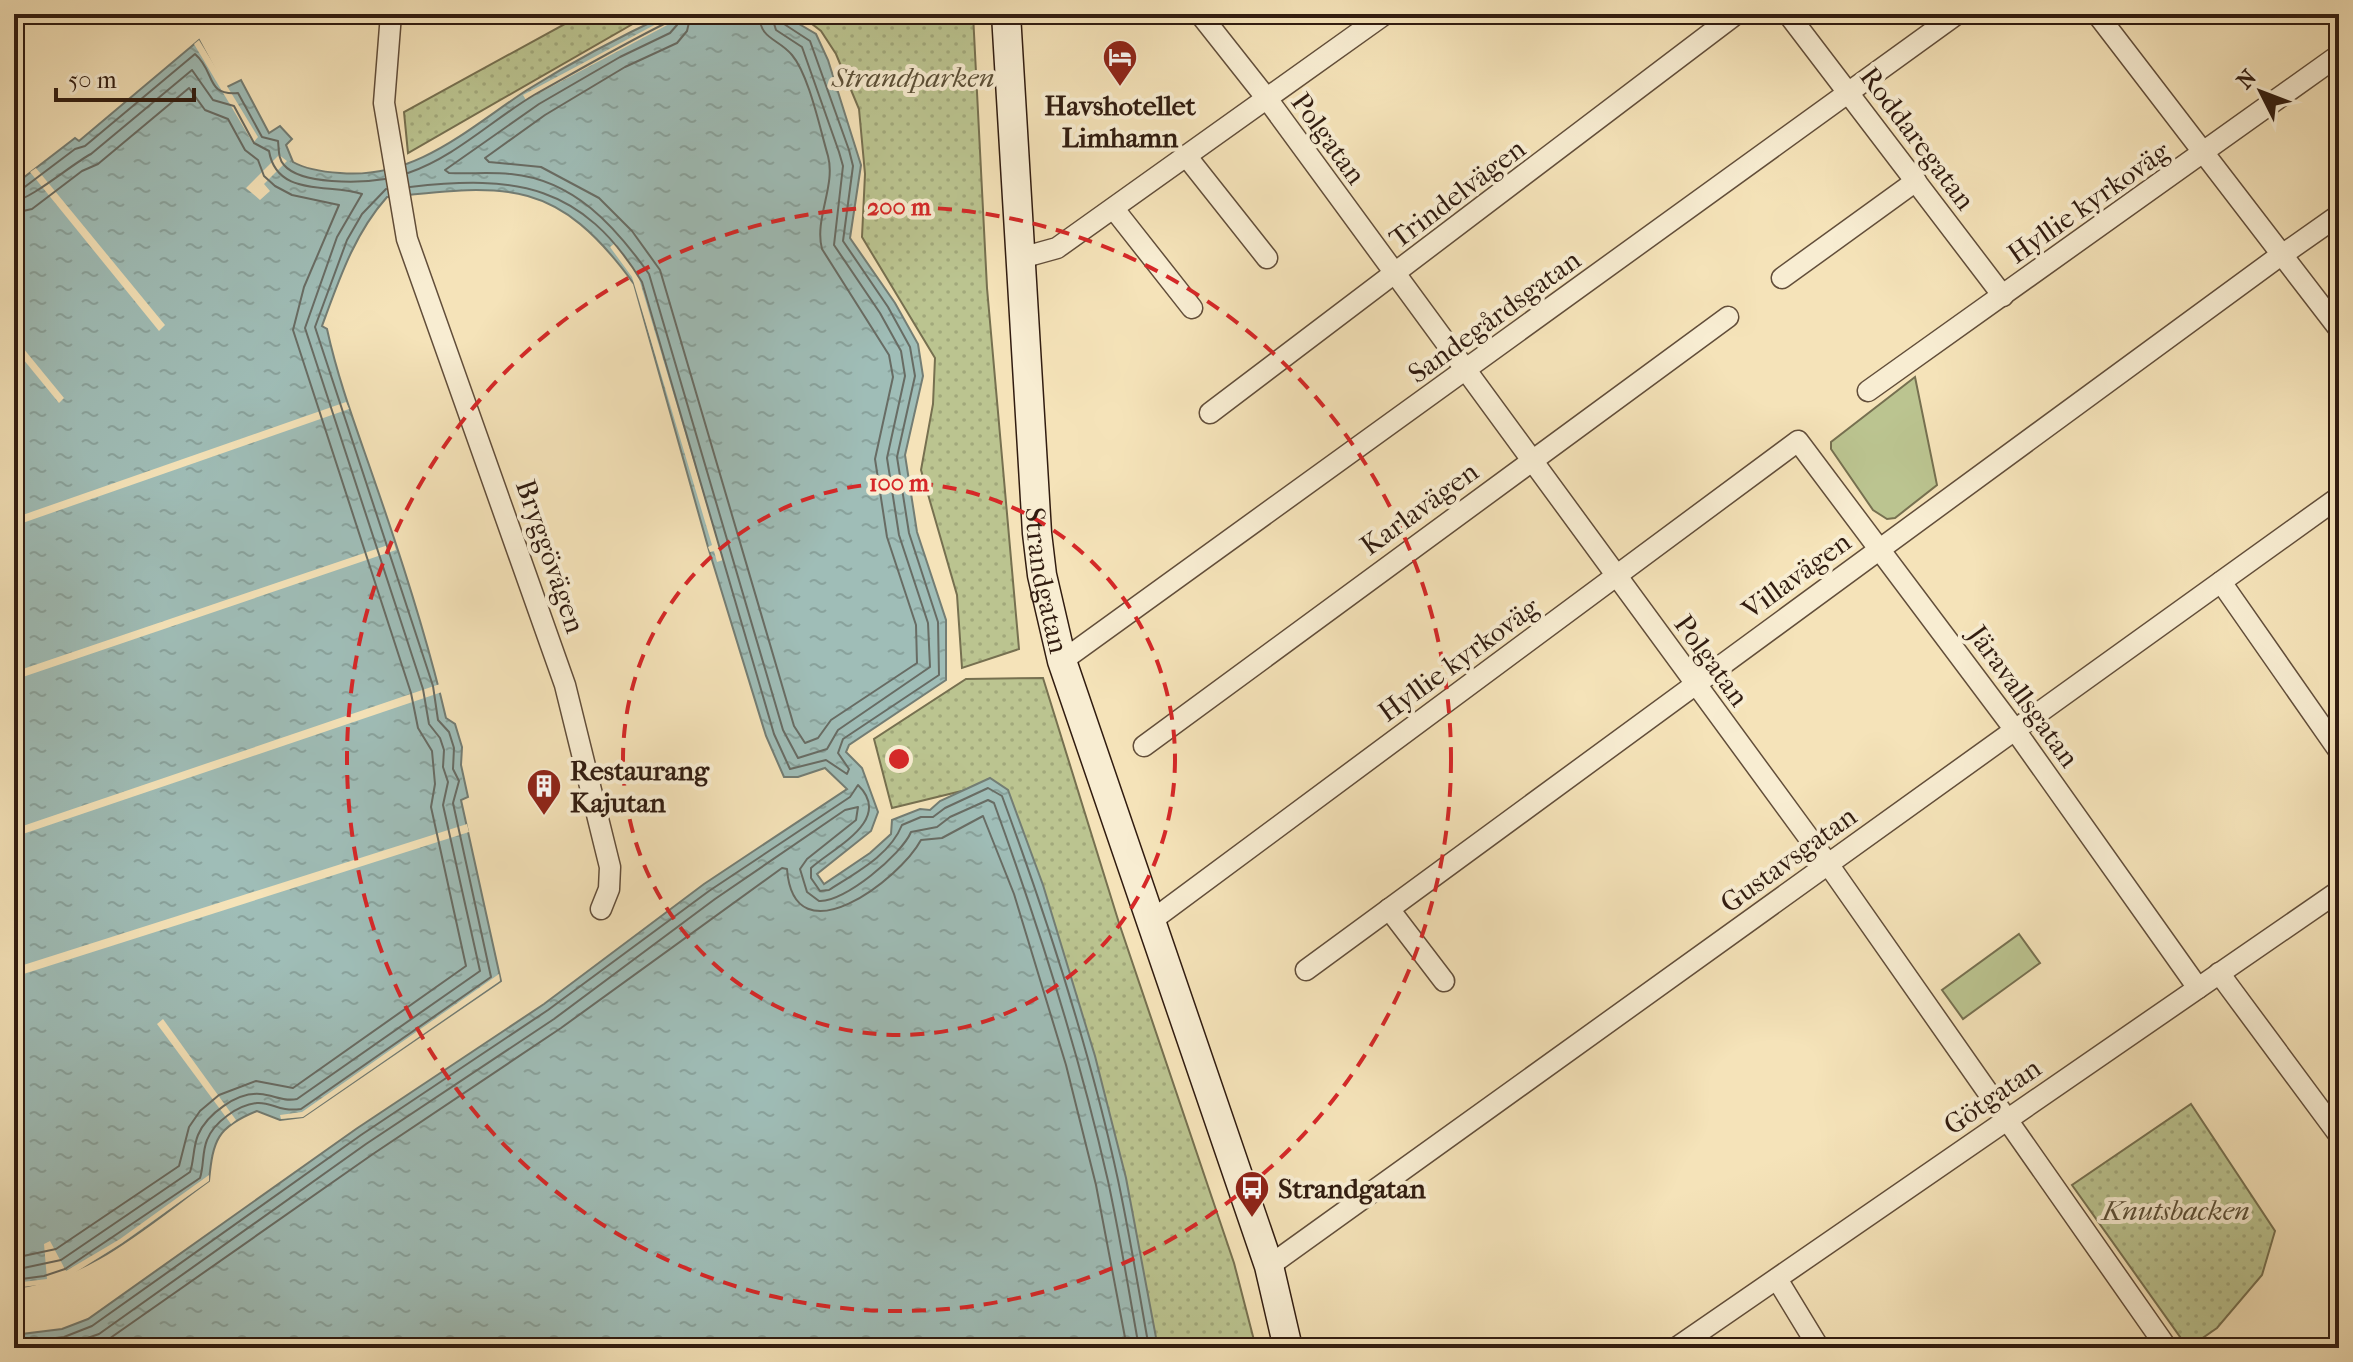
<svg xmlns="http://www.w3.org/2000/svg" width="2353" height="1362" font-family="'IM FELL French Canon',serif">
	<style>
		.grass { fill: #bbc490; stroke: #767050; stroke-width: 2 }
		.park { fill: url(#park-dots); stroke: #767050; stroke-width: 2 }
		.water { fill: url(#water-ripples); stroke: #737d74; stroke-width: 2 }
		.pier { fill: #f5e3b9 }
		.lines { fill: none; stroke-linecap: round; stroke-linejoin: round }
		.shore { stroke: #686c64; stroke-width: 2 }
		.street-casing { stroke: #624e3a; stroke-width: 23 }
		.secondary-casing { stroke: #311c10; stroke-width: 31 }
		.street { stroke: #f8edd2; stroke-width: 20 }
		.secondary { stroke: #f8edd2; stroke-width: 28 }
		.ring { fill: none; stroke: #d62828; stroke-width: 4; stroke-dasharray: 14 10 }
		.labels { text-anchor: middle; stroke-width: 8; stroke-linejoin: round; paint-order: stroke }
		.park-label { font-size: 28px; font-style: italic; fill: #5a4e36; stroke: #f8edd2 }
		.poi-label { font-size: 28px; font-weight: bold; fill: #311c10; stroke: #f8edd2; text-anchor: start }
		.street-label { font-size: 28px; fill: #311c10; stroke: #f8edd2 }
		.centre { fill: #d62828; stroke: #f8edd2; stroke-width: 4 }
		.ring-label { font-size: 24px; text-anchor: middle; font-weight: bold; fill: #d62828; stroke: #f8edd2; stroke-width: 8; stroke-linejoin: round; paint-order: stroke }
	</style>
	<defs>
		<pattern id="park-dots" width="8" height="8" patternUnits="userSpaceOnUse" patternTransform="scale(2)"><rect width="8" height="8" fill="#bbc490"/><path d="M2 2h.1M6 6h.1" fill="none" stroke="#a1a87b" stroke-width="1.8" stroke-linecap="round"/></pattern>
		<pattern id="water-ripples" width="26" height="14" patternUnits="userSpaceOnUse" patternTransform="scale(2)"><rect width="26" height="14" fill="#9fbdb7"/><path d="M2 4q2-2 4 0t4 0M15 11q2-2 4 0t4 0" fill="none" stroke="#89a29c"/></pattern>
	</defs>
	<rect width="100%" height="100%" fill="#f5e3b9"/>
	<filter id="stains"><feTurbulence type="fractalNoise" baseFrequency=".0025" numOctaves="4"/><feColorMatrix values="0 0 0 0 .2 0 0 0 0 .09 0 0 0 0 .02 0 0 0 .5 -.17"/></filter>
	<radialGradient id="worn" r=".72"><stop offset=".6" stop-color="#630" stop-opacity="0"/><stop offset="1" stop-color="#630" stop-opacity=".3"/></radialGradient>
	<g class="grass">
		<path d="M1915,377L1937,485L1895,518L1887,519L1873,510L1831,449V442Z"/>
		<path d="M2019,934L2040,963L1963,1019L1942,990Z"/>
	</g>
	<g class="park">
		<path d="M583,14H650L408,153L404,112Z"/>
		<path d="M799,14H973L987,288L1019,649L962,668L957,595L921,470L933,404L935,358L862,237L865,174L859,109L836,54L821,31Z"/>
		<path d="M1043,678L1119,923L1234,1263L1256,1348H1146L970,789L892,808L874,739L966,679Z"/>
		<path d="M2191,1104L2275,1231L2262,1275L2217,1328L2188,1348L2072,1185Z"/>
	</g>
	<path class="water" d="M668,14H782L816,34L828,60L861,165L850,238L895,303L918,344L923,376L905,455L917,532L946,620V680L849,745L846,752L862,768L878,812L871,831L817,874L824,884L870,853L891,834L892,820L920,809L930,810L940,801L990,778L1008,790L1043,885L1095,1056L1126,1178L1158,1348H14V1335L62,1329L88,1319L356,1129L544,1004L704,884L847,789L825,768L798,777H784L766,736L708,547L634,284C557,178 508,184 387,197C354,234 339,280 322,326L327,329C339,384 359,435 377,488C403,563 428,641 446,718L455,724L462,747L461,765L468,797L461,800L501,981L303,1117L280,1120L257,1111C217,1127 213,1140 209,1181C149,1224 89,1280 14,1288V185L75,138L79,141L199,40L225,88L241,80L269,133L280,126L292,139L286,145L293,162C307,170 325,172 340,173C415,180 469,128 527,90C572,62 619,37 668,14Z"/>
	<g class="pier">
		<path d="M675,14H688L526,100L523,95Z"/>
		<path d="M199,40L258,137L253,143L194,44Z"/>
		<path d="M279,155L287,161L264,184L270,191L260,200L246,188Z"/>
		<path d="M36,168L165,325L159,331L30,172Z"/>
		<path d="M615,243L637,272L723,560L717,562L714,551L710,552L708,547L712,545L632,277L610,247Z"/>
		<path d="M14,337L64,398L59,403L14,348Z"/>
		<path d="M346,402L349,409L14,526V518Z"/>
		<path d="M394,543L396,550L14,680V672Z"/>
		<path d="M440,684L442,692L14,837V829Z"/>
		<path d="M467,824L469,832L14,977V968Z"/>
		<path d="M499,974L500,981L303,1117L281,1119L280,1115L302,1112Z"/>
		<path d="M163,1019L236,1120L231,1124L157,1024Z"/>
		<path d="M209,1175V1181L122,1243L68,1277L46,1284L14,1288V1283L47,1279L44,1244L50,1241L66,1271L120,1239Z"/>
	</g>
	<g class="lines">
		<g class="shore">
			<path d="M679,14L677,25L670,33L620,57L539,104L445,170L449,173C469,174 491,172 511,174C574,180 615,226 649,274L783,730L798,758L827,749L838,730L930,667L928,623L899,535L887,458L905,376L901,351L880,313L834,245L843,166L839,152L802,47L776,30L771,14"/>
			<path d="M691,14L687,31L677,43L625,67L545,115L485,158L489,162L541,167L599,198L632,231L660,270L794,726L805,743L818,738L831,720L917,663L916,625L887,537L875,459L893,377L889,355L822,249C814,219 836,186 828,156C820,129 809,75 792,55C778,38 760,40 759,14"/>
			<path d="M408,173C455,157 492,120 534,95C577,71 620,46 664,24L669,14"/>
			<path d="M410,187C516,175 582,184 642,282L774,734L790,769L826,760L847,774L849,769L838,753L843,739L939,675L938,622L909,533L897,457L915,376L910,347L888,307L843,241L853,166L849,150L810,41L784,24L781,14"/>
			<path d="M14,191L22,189L75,149L85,146L195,54C216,72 205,96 238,93L262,137L278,141C279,149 278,159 284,165C301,185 361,183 385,179"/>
			<path d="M14,201C30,200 72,164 91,154L192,70L213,100L234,106L254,143L269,151C277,198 330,183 362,194L337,237L305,328L423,689L429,724L440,738L444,750L443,767L448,782L443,805L480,971L297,1099C283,1102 274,1095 260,1094C237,1092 207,1114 198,1135C193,1147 194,1161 190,1172L61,1260L14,1270"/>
			<path d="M14,213L32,209L82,171L98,164L189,88L205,110L228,119L245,150L258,160L264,176L275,186L292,195L339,205L304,287L293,330L411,693L418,728L432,751L435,784L431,807L466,966L293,1088L256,1081L219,1095L200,1111L189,1127L179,1166L56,1249L14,1258"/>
			<path d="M14,1280L44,1276L65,1269L200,1178C204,1166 202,1152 207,1140C214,1122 238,1105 257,1103C273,1102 278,1112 301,1109L491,977L453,803L459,781L453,769L454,748L449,732L438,720L433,686L315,327L347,240L362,214L386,189"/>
			<path d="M14,1343L64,1337L92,1326L361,1135L548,1010L709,891L850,797L858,785C894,820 833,848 811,868V878L820,891L829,890C857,872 890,855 902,825L921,817H933L945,808L988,788L1002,796C1048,921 1090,1050 1118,1180C1130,1236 1139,1292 1149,1348"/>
			<path d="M59,1348L99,1334L366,1144L554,1019L715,899L845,810L858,807L856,820L807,859L800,869L807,892L819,901C844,903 902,854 911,832L937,827L950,817L988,800L994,803C1039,927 1079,1053 1108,1181C1120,1236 1129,1292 1139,1348"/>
			<path d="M96,1348L373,1154L561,1028L782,868L787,869C794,961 900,879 921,840L942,838L983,816L1014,894L1066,1065L1096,1185L1127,1348"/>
		</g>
		<g class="street-casing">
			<g id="street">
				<path d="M391,14L384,103L407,239L565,685L610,867L609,889L601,909"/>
				<path d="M1200,14L1268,100L1828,864L2167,1348"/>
				<path d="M1788,14L2003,296"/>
				<path d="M2097,14L2339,329"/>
				<path d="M1187,157L1267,258"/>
				<path d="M1114,209L1192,308"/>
				<path d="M2282,255L2339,215"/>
				<path d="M1021,258L1057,248L1385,14"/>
				<path d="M1782,278L1916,181"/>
				<path d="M1868,391L2339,55"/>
				<path d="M1210,413L1736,14"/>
				<path d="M2221,582L2339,751"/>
				<path d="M1062,661L1957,14"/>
				<path d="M1144,746L1728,317"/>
				<path d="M1389,909L1444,981"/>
				<path d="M1151,921L1798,441L2015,730L2198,988"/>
				<path d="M1306,970L2281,255"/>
				<path d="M2219,973L2339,1135"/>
				<path d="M1269,1266L2339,497"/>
				<path d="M1777,1279L1819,1348"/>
				<path d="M1676,1348L2339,891"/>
			</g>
		</g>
		<g class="secondary-casing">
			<g id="secondary">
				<path id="s1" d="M1006,14L1037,533L1042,575L1062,661L1269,1266L1288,1348"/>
			</g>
		</g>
		<use href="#street" class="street"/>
		<use href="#secondary" class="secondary"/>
	</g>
	<g class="ring">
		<circle cx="899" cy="759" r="276"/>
		<circle cx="899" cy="759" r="552"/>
	</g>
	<defs>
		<g id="hotel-pin" transform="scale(1.8)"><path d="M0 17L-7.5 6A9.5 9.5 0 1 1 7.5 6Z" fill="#8f2418" stroke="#f8edd2"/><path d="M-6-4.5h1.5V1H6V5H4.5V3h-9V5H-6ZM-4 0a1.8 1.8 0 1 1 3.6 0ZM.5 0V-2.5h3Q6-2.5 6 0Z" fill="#fff"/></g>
		<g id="building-pin" transform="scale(1.8)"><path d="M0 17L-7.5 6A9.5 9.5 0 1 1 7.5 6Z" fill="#8f2418" stroke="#f8edd2"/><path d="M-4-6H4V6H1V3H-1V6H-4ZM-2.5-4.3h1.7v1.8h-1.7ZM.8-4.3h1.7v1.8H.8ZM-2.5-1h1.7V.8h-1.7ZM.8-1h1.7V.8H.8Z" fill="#fff"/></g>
		<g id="bus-pin" transform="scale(1.8)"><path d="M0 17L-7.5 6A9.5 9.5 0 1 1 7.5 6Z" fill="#8f2418" stroke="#f8edd2"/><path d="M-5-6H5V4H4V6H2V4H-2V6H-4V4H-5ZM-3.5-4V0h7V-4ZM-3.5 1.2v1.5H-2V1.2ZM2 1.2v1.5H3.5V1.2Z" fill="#fff"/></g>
	</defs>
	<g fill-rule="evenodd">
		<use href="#hotel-pin" x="1120" y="57"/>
		<use href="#building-pin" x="544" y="786"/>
		<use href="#bus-pin" x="1252" y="1188"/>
	</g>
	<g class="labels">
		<g class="park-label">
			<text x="913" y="87">Strandparken</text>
			<text x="2176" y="1220">Knutsbacken</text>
		</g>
		<g class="poi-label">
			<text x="1120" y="115" text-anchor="middle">Havshotellet<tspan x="1120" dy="32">Limhamn</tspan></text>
			<text x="570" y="780">Restaurang<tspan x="570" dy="32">Kajutan</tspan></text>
			<text x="1278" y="1198">Strandgatan</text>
		</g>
		<g class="street-label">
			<text transform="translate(1329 138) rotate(54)" y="10">Polgatan</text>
			<text transform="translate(1918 138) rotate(53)" y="10">Roddaregatan</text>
			<text transform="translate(1457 193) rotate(-37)" y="10">Trindelvägen</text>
			<text transform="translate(2088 202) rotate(-35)" y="10">Hyllie kyrkoväg</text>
			<text transform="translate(1494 316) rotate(-36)" y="10">Sandegårdsgatan</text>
			<text transform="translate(1419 508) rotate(-36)" y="10">Karlavägen</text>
			<text transform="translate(551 556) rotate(71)" y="10">Bryggövägen</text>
			<text transform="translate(1796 575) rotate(-36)" y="10">Villavägen</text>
			<text dy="10" stroke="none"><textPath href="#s1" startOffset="568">Strandgatan</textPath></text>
			<text transform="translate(1458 659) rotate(-36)" y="10">Hyllie kyrkoväg</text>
			<text transform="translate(1712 660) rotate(54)" y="10">Polgatan</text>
			<text transform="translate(2024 696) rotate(54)" y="10">Järavallsgatan</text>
			<text transform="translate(1788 859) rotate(-36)" y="10">Gustavsgatan</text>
			<text transform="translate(1992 1096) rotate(-35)" y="10">Götgatan</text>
		</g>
	</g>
	<circle cx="899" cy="759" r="12" class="centre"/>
	<g class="ring-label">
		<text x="899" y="215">200 m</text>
		<text x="899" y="491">100 m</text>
	</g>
	<rect width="2353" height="1362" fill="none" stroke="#f5e3b9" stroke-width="48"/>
	<rect x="16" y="16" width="2321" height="1330" fill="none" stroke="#311c10" stroke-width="4"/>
	<rect x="24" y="24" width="2305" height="1314" fill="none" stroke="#311c10" stroke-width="2"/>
	<g transform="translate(2261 92) rotate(312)" stroke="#f8edd2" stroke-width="6" paint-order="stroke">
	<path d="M0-6L14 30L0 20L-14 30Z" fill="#311c10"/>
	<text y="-12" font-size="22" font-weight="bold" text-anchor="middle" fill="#311c10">N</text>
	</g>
	<path d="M56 88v12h138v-12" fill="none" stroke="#311c10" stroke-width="4"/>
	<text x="68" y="88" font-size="24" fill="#311c10" stroke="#f8edd2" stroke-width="6" paint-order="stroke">50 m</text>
	<rect width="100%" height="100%" filter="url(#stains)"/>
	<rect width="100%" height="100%" fill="url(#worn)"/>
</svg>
